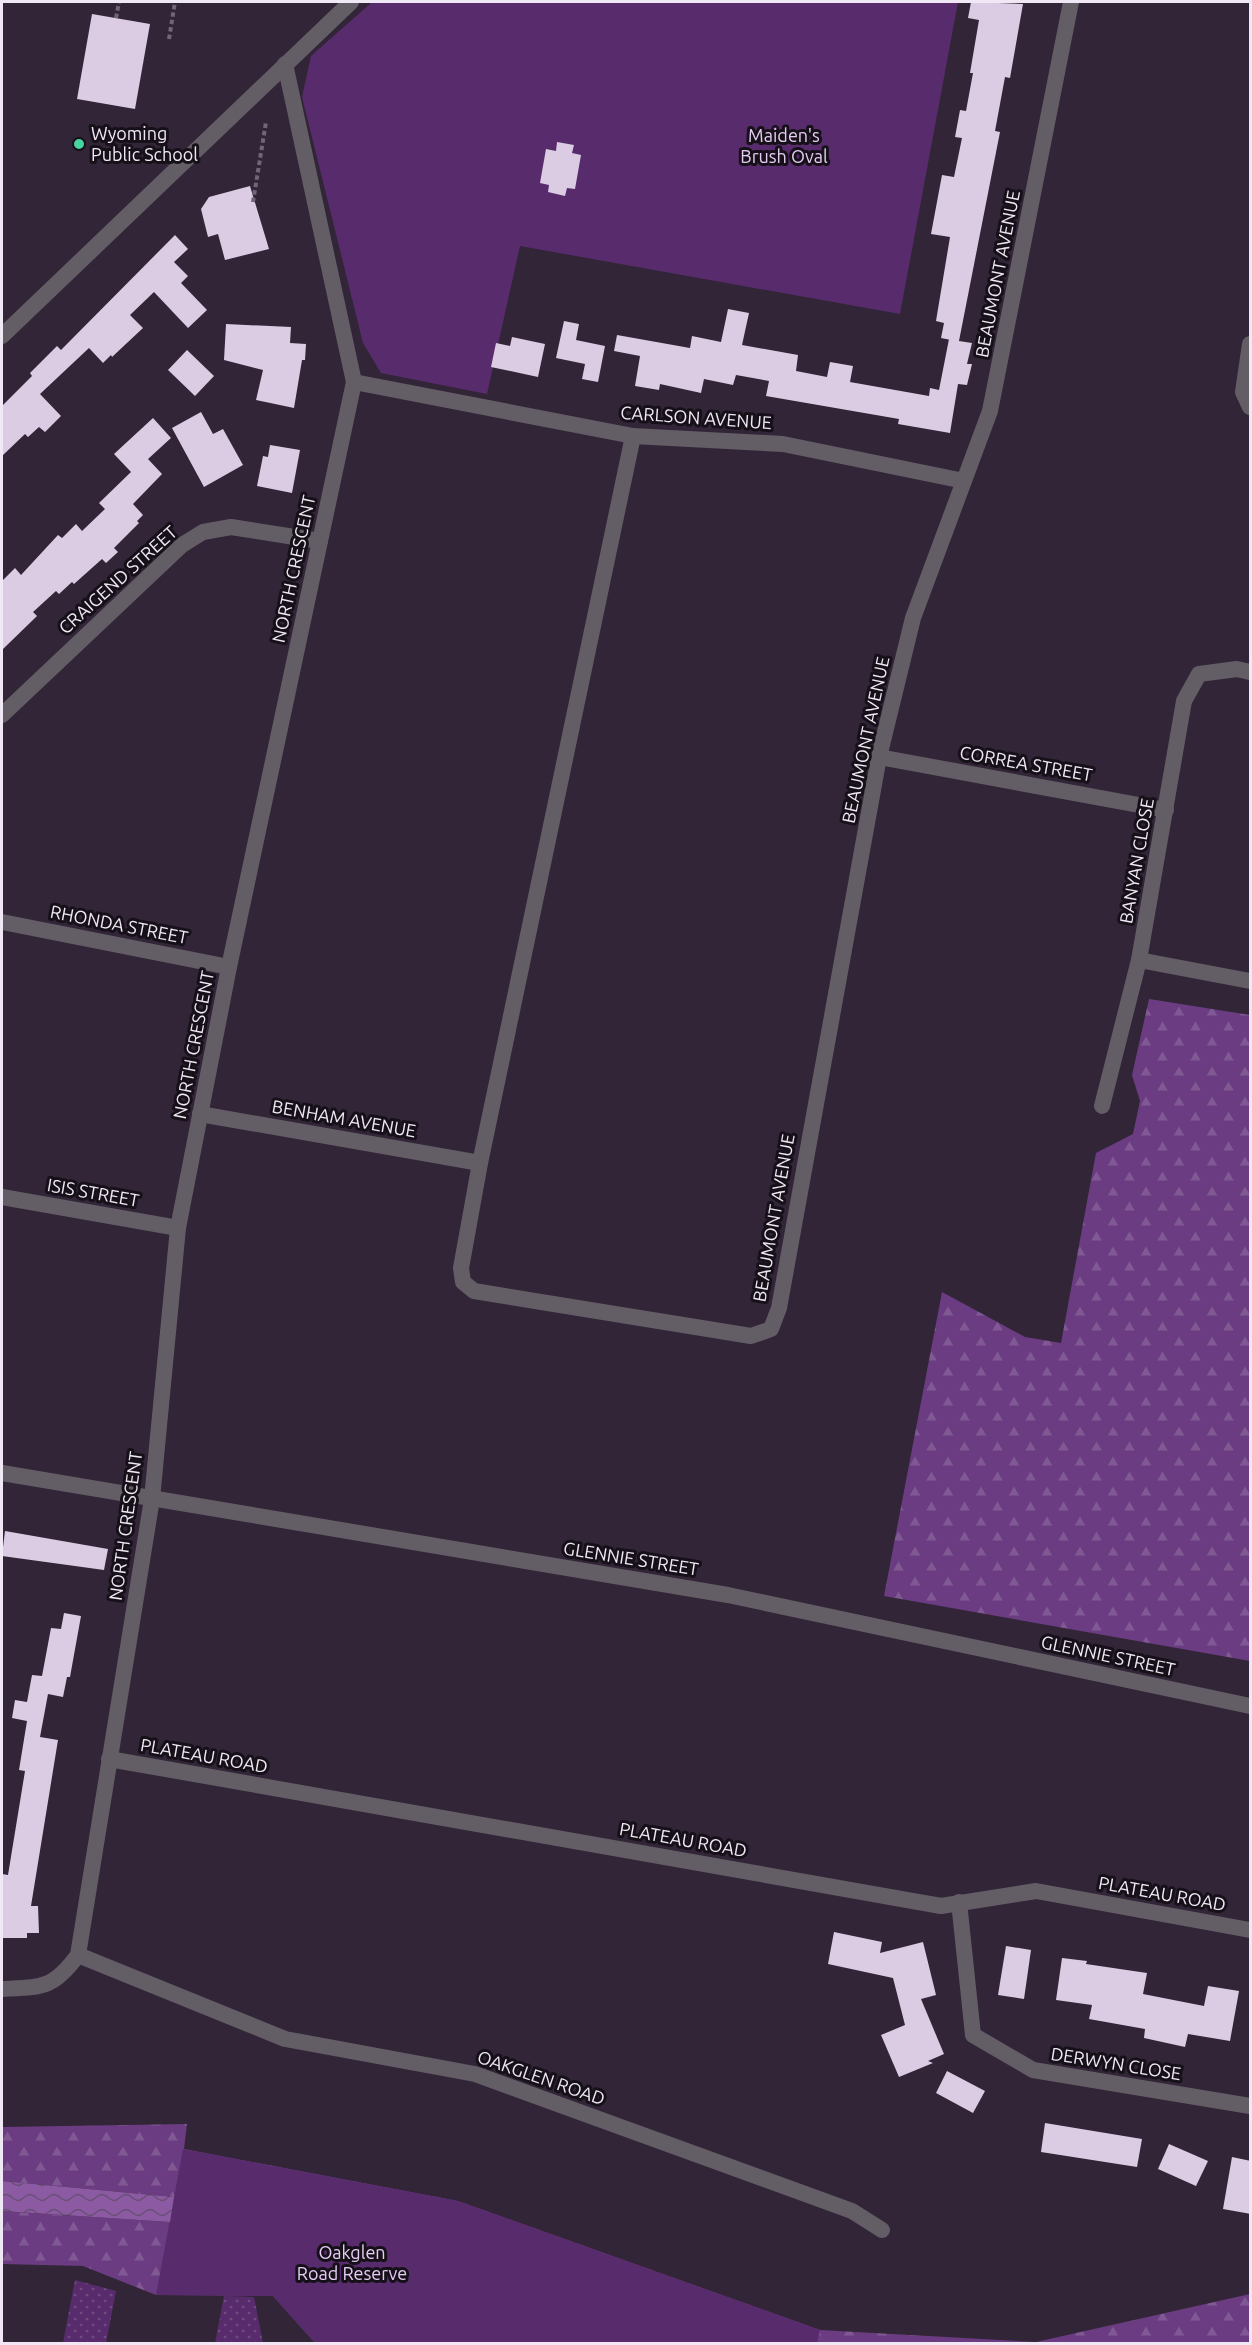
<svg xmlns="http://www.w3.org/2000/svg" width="1252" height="2345" font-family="Ubuntu,sans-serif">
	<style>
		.grass { fill: url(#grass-dots) }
		.forest { fill: url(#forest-firs) }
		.park { fill: #582c6c }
		.water { fill: url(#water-waves) }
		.building { fill: #dbcce4 }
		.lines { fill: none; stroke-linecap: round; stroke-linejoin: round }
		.path { stroke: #706676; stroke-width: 4; stroke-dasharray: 4.5 3; stroke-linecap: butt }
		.minor { stroke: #635d66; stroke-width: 16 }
		.tertiary { stroke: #635d66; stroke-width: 16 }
		.poi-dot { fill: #47d49e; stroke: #161019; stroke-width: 2 }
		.labels { text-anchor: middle; stroke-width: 6; stroke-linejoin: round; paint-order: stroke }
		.poi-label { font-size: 18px; fill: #f0e8f5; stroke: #161019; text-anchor: start }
		.park-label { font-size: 18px; fill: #e6ccf4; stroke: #161019 }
		.street-label { font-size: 18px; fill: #f0e8f5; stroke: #161019 }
	</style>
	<defs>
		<pattern id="grass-dots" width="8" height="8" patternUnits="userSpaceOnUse" patternTransform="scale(1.5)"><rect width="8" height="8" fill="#582c6c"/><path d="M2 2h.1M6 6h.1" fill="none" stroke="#704b82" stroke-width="1.8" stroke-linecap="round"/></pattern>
		<pattern id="forest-firs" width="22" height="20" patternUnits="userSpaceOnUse" patternTransform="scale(1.5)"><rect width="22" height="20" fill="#6b3c82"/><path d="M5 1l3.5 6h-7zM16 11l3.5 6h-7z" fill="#805894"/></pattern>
		<pattern id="water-waves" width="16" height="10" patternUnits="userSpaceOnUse" patternTransform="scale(1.5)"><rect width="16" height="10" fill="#8b5aa3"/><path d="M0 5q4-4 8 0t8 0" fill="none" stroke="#6a5076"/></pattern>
	</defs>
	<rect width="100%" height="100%" fill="#312537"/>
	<g class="grass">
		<path d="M75,2280L116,2291L106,2343H63Z"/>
		<path d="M224,2296L254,2297L263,2343H215Z"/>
	</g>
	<g class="forest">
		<path d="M1149,999L1250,1015V1661L884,1596L942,1292L1025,1337L1061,1343L1096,1153L1133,1134L1140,1101L1132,1075Z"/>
		<path d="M187,2124L184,2149L458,2201L820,2330L1036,2342L1250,2294V2343H315L273,2296L156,2295L83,2266L2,2264V2211L170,2222L174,2197L2,2181V2127Z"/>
	</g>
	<g class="park">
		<path d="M372,2H958L900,314L520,246L487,394L381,373L363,343L302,97L311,56Z"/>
		<path d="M183,2149L458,2201L820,2330L817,2343H315L273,2296L156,2295Z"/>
	</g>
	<path class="water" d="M2,2181L174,2197L170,2222L2,2211Z"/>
	<g class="building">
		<path d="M971,2L1023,4L1010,78L1005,77L995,131L1000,132L959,341L972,343L967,364H972L967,385L958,384L950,433L898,424L899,419L766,396L769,381L736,375L733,385L704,379L701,393L660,384L659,390L635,386L640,356L614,351L617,335L690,348L692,336L721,342L728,309L749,313L742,345L798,355L796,371L827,377L830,362L853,366L850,382L929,396L930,388L939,390L949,339L951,340L941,338L944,323L936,321L950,237L931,234L942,175L954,177L962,138L955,137L960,110L966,111L973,73H970L979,20L968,18Z"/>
		<path d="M92,14L150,24L135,109L77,99Z"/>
		<path d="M557,142L574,145L572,153L581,155L575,189L567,188L565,196L548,192L549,185L540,183L546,149L556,151Z"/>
		<path d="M250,186L269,249L225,260L218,234L208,237L201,209L209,197Z"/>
		<path d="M175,235L188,249L174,262L188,276L181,283L207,310L188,328L154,292L130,315L143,328L112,357L111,355L103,363L89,348L40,394L61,416L45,432L39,427L28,437L25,434L2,456V406L32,376L30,373L57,346L61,350Z"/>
		<path d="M564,321L579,324L576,340L605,346L598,382L582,379L585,364L556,358Z"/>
		<path d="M226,324L291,327L290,343L306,344L305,360H302L294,408L256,400L263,370L224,360Z"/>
		<path d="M512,337L545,344L538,377L491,367L496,343L510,346Z"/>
		<path d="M187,350L214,376L195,396L168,370Z"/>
		<path d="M201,412L213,434L223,429L243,465L204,487L172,428Z"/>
		<path d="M153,418L171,438L148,459L162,474L133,504L143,515L137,521L139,523L114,548L118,552L106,563L102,559L74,584L72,582L59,594L56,591L33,612L37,616L2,650V581L15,568L21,575L58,535L62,538L76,524L82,531L105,509L99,503L131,472L114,454Z"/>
		<path d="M270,445L300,450L292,493L257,486L263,456L268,457Z"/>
		<path d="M5,1531L108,1549L104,1570L2,1556Z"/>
		<path d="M64,1613L81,1616L70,1677H67L63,1697L48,1694L40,1737L58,1740L31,1906H38L39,1933H27V1938H2V1874L8,1875L25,1771L19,1770L27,1721L12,1718L15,1700L27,1702L32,1675L42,1676L51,1628L61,1629Z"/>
		<path d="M834,1932L882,1942L880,1953L923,1942L936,1995L921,1999L944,2054L928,2061L933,2063L899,2077L881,2035L905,2025L893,1978L828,1964Z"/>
		<path d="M1006,1946L1031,1950L1024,1999L998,1995Z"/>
		<path d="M1062,1958L1087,1961L1086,1964L1147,1973L1143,1994L1204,2006L1208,1986L1239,1991L1230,2041L1188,2034L1185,2047L1144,2038L1145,2029L1089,2019L1092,2005L1056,2000Z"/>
		<path d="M947,2071L985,2091L973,2113L936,2093Z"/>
		<path d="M1045,2123L1142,2139L1137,2167L1041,2152Z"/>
		<path d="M1169,2144L1208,2161L1196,2186L1158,2169Z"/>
		<path d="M1232,2157L1251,2161V2214L1223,2209Z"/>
	</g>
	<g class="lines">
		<g class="path">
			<path d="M116,18L119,2"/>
			<path d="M169,39L175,2"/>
			<path d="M253,202L266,122"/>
		</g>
		<g class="minor">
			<path d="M1250,344L1243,392L1250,407"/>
			<path d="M354,382L633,436L783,444L964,481"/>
			<path d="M633,436L480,1163L461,1268L463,1282L474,1291L751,1336L771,1329L779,1308L879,757L913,618L990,411L1071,2"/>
			<path d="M2,715L182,545L203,532L231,527L320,541"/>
			<path d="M879,757L1166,810"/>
			<path d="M2,922L229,967"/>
			<path d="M1139,960L1250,981"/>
			<path d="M1102,1106L1139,960L1184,701L1199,674L1237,669L1250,672"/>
			<path d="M200,1114L480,1163"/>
			<path d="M2,1197L178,1228"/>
			<path d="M2,1473L728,1595L1250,1706"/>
			<path d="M109,1759L941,1906L1036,1891L1250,1930"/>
			<path d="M959,1902L973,2035L1033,2070L1250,2106"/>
			<path d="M78,1955L285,2039L475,2074L852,2211L882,2230"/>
			<path d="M2,1989C42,1987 53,1989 78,1955L152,1499L178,1228L229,967L354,382L285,64"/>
		</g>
		<path class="tertiary" d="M2,336L351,2"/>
	</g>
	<circle class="poi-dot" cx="79" cy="144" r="6"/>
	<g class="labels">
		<g class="poi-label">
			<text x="91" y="140">Wyoming<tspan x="91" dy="21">Public School</tspan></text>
		</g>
		<g class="park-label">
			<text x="784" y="142">Maiden's<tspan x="784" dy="21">Brush Oval</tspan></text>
			<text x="352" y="2259">Oakglen<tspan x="352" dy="21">Road Reserve</tspan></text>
		</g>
		<g class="street-label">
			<text transform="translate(998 274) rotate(-79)" y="6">BEAUMONT AVENUE</text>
			<text transform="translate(696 418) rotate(4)" y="6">CARLSON AVENUE</text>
			<text transform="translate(294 569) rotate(-78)" y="6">NORTH CRESCENT</text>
			<text transform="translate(118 580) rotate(-42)" y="6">CRAIGEND STREET</text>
			<text transform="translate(866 740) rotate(-78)" y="6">BEAUMONT AVENUE</text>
			<text transform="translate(1026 764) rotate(10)" y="6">CORREA STREET</text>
			<text transform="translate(1137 861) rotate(-80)" y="6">BANYAN CLOSE</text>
			<text transform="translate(119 925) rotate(11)" y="6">RHONDA STREET</text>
			<text transform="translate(194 1045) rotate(-79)" y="6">NORTH CRESCENT</text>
			<text transform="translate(344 1119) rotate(10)" y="6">BENHAM AVENUE</text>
			<text transform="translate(93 1193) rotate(10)" y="6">ISIS STREET</text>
			<text transform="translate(774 1218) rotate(-80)" y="6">BEAUMONT AVENUE</text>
			<text transform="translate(126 1526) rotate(-82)" y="6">NORTH CRESCENT</text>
			<text transform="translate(631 1559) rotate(9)" y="6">GLENNIE STREET</text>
			<text transform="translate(1108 1656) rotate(12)" y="6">GLENNIE STREET</text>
			<text transform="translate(204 1756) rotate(10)" y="6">PLATEAU ROAD</text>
			<text transform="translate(683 1840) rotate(10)" y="6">PLATEAU ROAD</text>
			<text transform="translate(1162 1894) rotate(10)" y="6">PLATEAU ROAD</text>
			<text transform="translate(1116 2064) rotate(9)" y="6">DERWYN CLOSE</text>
			<text transform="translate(541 2078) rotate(19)" y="6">OAKGLEN ROAD</text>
		</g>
	</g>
	<rect width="1252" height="2345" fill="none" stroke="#f0e8f5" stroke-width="6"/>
</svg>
